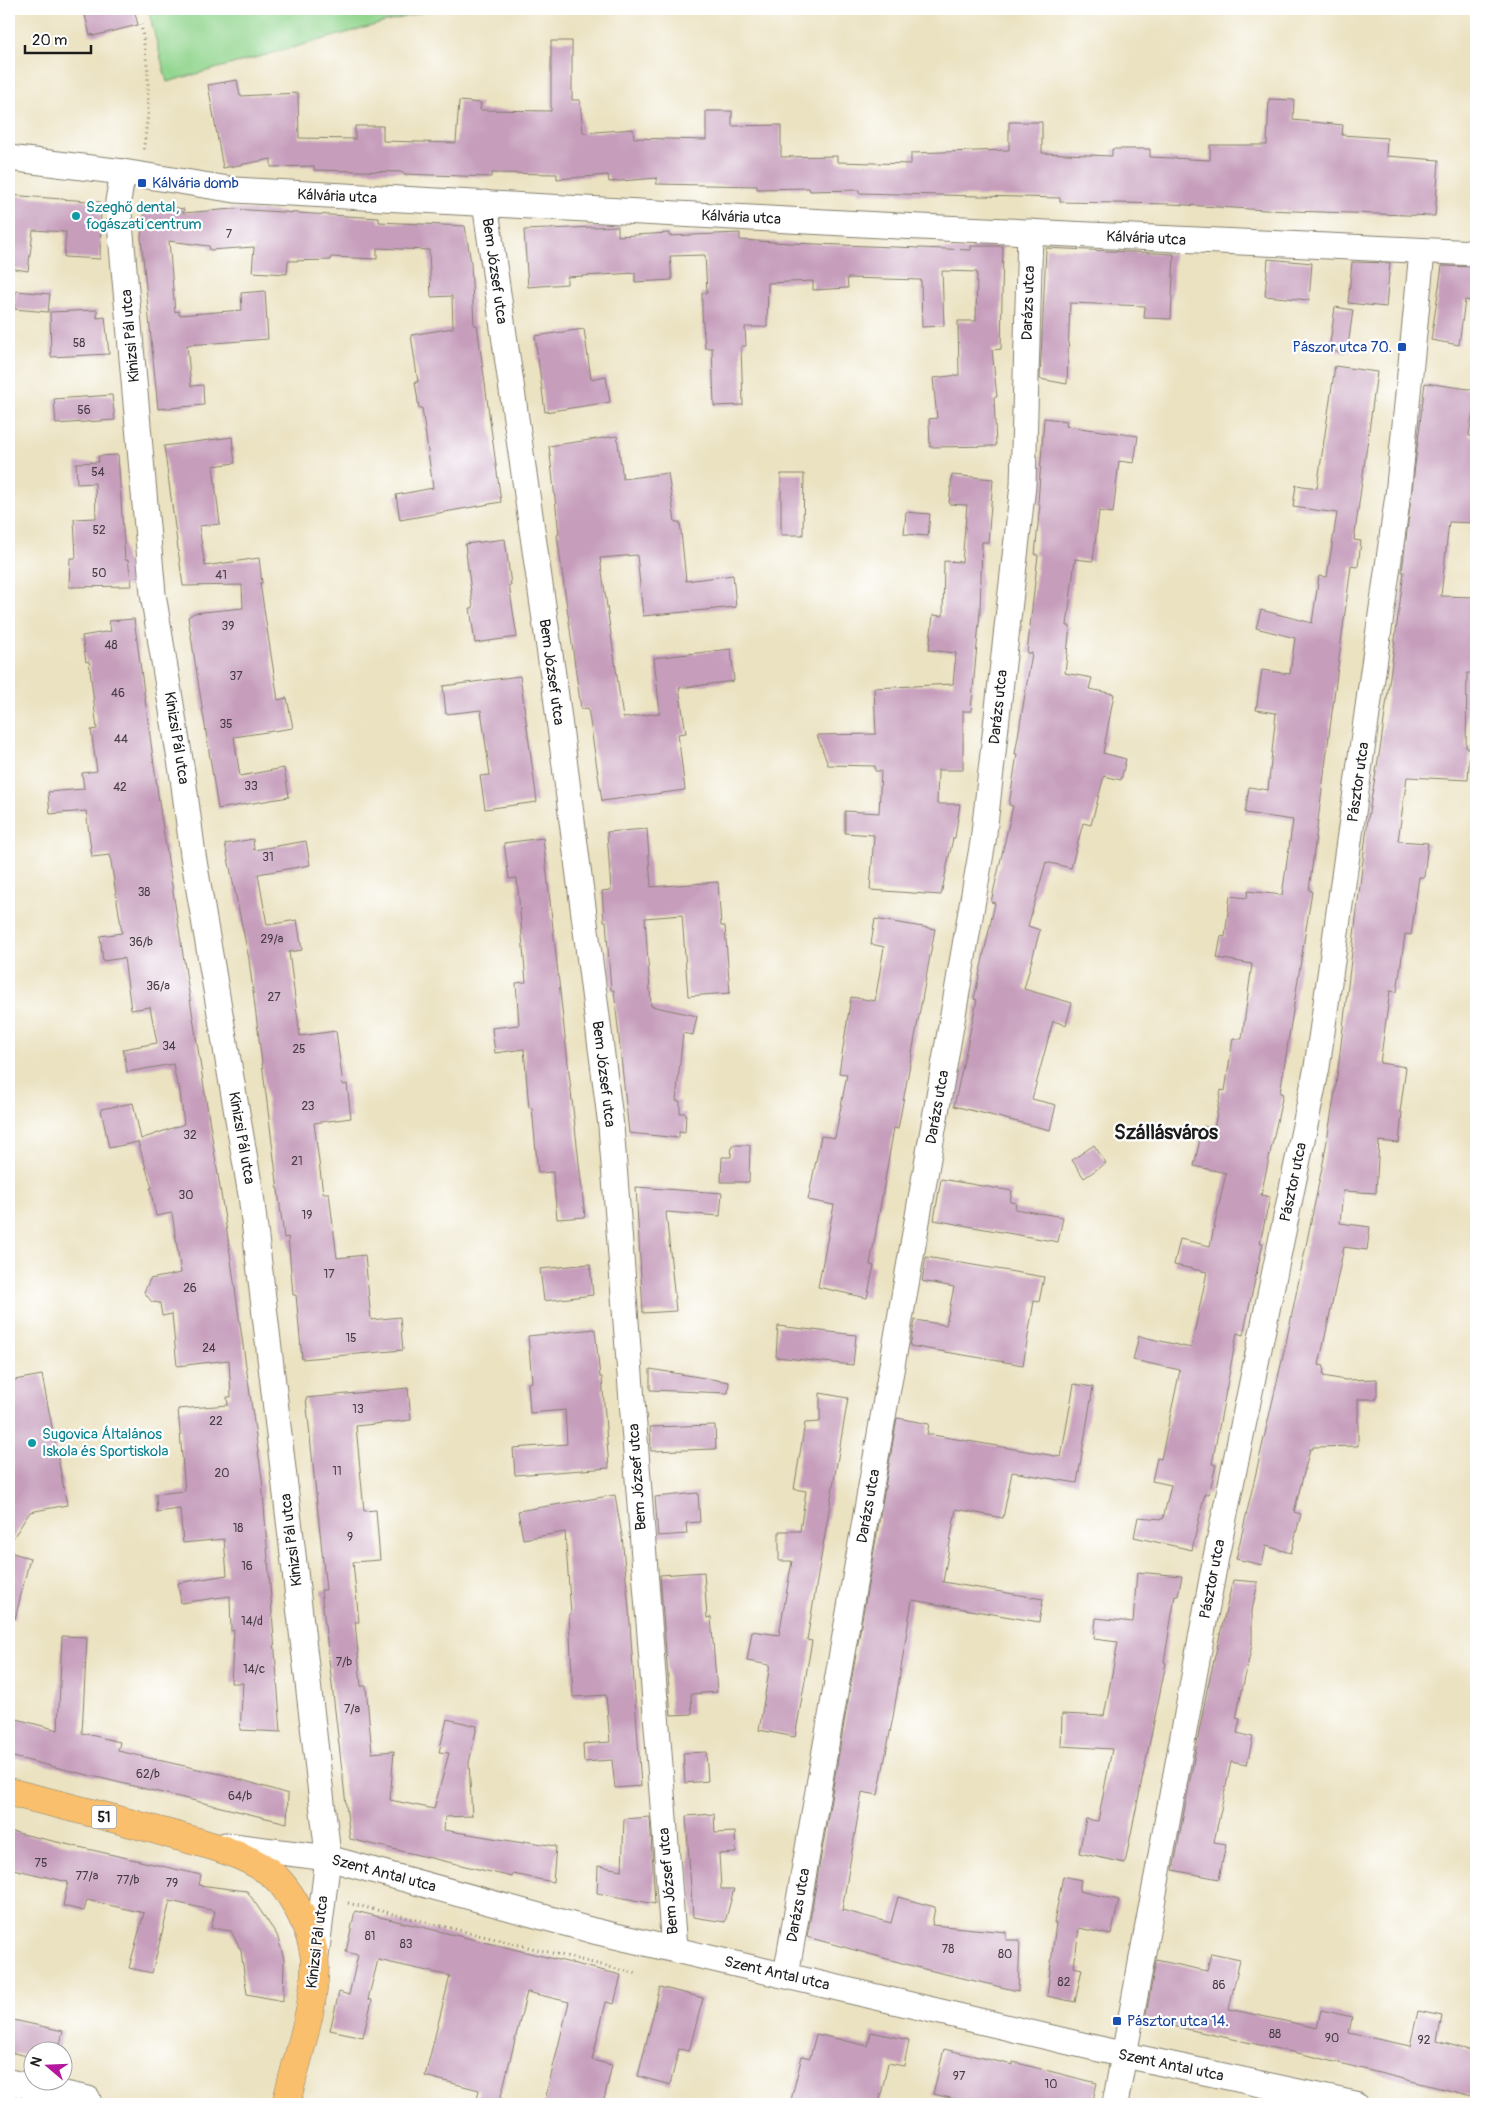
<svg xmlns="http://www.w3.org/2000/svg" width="1485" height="2113" font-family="Pangolin,sans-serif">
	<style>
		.green { fill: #93d68f; stroke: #587956 }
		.building { fill: #c69ebc }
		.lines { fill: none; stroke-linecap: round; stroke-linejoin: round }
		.minor-casing { stroke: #847f6e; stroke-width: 27 }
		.major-casing { stroke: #847f6e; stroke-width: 29 }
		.path { stroke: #847f6e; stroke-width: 3; stroke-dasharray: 1 4; stroke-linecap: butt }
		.minor { stroke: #fff; stroke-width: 25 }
		.major { stroke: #f9bf6d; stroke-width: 28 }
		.transit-dot { fill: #1a4fb4; stroke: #fff; stroke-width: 2 }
		.culture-dot { fill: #0f9aa8; stroke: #fff; stroke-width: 2 }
		.labels { text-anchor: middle; stroke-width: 4.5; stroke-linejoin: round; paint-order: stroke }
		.number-label { font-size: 12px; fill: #463c44 }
		.shield { fill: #fff; stroke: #606060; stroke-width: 1 }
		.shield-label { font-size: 14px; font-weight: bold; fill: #1c1c1c }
		.transit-label { font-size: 15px; fill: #164399; stroke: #fff; text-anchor: start }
		.street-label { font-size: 15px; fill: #1c1c1c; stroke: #fff }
		.culture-label { font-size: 15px; fill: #0d838f; stroke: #fff; text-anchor: start }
		.district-label { font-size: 20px; font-weight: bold; fill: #1c1c1c; stroke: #fff }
	</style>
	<rect width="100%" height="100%" fill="#fff"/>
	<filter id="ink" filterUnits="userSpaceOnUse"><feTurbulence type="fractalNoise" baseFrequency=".02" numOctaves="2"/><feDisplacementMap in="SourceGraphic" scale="10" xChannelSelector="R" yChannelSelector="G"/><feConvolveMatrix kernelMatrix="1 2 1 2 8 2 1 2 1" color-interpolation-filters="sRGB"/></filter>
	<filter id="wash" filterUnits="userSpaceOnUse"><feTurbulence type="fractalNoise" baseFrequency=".0096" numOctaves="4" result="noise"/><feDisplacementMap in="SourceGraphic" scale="20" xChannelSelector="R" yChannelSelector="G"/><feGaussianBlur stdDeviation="1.12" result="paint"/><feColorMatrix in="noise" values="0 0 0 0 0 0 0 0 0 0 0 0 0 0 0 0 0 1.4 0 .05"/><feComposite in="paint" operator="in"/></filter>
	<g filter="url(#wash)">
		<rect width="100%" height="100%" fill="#ebe2c1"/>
		<path class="green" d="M148,9H434L167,82Z"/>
		<g id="blocks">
			<g class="building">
				<path d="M95,9H134L138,25L93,36V34L90,35L84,11Z"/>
				<path d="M551,41H572V100H580L583,133L633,129L634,138L706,140V111H732V126L781,125V157L837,156V162L911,164V153L1009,150V122H1042V153L1112,156V149H1150V157L1210,160V145H1267L1269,99L1294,100L1293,120L1343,125L1342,135L1387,138L1386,156L1439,160L1435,216L1265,210L1171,204L1060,202V198L859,193V190L810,191L809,188L757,189V186L656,184L657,178L609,182L608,175L557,179V174L492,173L491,177L403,174V172L314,170V166L271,167V159L223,168L208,85L237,80L240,96L298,93L299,138L355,139V126H383V141L456,143L459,101L481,103L480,110L551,111Z"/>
				<path d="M9,195L101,202L100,259L64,257L66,232L33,230L28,271L9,268Z"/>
				<path d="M163,206L184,209L183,213L233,209L379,218V222L465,226L471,263L474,325H477L501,502L400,520L396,495L433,488L422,408H419L415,382H418L411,335L453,328L452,296L431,297L429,250L377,248V259L331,257V260L288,261L287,274L252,272L254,247L210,250L209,246L169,241L175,312L179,311V315L242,310L241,293L265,291L268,339L187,345L191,386L203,385L204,405L158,409L141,237L145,208L163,210Z"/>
				<path d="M618,226V236L669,233V236L740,233V240L791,243L971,250V246H1003L1001,349L992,350L997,397H994L996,446L930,447L929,419L937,418L933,378L959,375L958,321H976L977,272L942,271L944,326L922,327L921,280L847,278L848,288L813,290V281L768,283L767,327H745L746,346H741L743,405L714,406L712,348H705L702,313V293H707L705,255L670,256L672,280L635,282V273L567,277V284L528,287L524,230Z"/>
				<path d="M1046,248L1174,254L1171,319L1144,318L1145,306L1070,303L1067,384L1040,379Z"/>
				<path d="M1268,259L1312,263L1309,300L1265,296Z"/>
				<path d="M1352,262L1390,263L1386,307L1348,303Z"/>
				<path d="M1442,266L1476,267V301L1465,300L1459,345L1431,340Z"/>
				<path d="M16,291L50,294L48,312L14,309Z"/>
				<path d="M1335,307L1353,310L1347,353L1329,351Z"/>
				<path d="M97,310V318L105,317L109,354L51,357L50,312Z"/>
				<path d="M584,329L591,379L606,376L610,402L545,412L535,336Z"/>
				<path d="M1335,366L1377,372L1354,540L1361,541L1358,567L1351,566L1309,890L1312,891L1280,1093L1283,1094L1261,1195L1270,1197L1260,1243H1263L1243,1335L1237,1333L1212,1464L1216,1465L1209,1494L1205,1493L1192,1550L1134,1537L1138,1517L1163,1519L1171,1485L1152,1481L1157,1458L1161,1459L1180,1370L1133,1360L1139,1336L1191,1348L1207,1272L1174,1265L1180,1239L1210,1246L1226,1173L1194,1166L1203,1126L1214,1129L1221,1090L1225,1091L1233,1038L1242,1039L1252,964L1217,958L1221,936L1225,937L1230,896L1247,898L1248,891L1282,895L1293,820L1245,813L1249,787L1268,790L1276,713L1256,710L1262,670L1290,674L1295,638L1256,628L1261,610L1312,623L1319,576L1327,577L1337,513L1293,507L1296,485L1317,488Z"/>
				<path d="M1425,383L1476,390L1469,436L1476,437V523L1449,522L1441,596L1476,597V673H1467L1466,748H1470L1468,780L1407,777L1398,841L1428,843L1424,877H1419L1411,935L1405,934L1397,992L1390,991L1380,1063L1406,1067L1400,1112H1402L1399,1143L1379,1141L1376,1193L1343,1191L1340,1223L1370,1227L1367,1250L1344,1247L1319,1365L1324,1366L1323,1376L1345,1380L1377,1379V1399H1358V1446L1313,1447V1449H1310L1294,1512L1301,1514L1291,1553L1266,1546L1262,1565L1236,1559L1286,1343L1324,1158L1336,1086L1368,818L1381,743L1404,572H1402Z"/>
				<path d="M112,395L115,420L56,424L54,399Z"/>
				<path d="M1044,418L1067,421L1066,426L1138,436L1134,463L1119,461L1113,513L1099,511L1093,561L1075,559L1067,626H1070L1065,673L1092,678L1089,689L1114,694L1103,753L1126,759L1121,780L1104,776L1091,825L1083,823L1071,868L1046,862L1028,926L1040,930L1024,989L1072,1003L1066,1025L1053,1021L1032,1099L1056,1105L1050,1130L954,1106L977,1000L974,999L995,903L991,902L1013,806L1009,805L1017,754H1015L1032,653H1027L1038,555H1035L1040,504L1038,503Z"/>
				<path d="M617,436L623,479L668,473L675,522H680L686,581L733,575L736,607L643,616L637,555L600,558L623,718L660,713L654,658L731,649L734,681L679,688L686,733L678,734L685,790L602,801L588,708L581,709L557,535L559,534L549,446Z"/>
				<path d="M232,437L235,463L213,466L220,524L199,526L205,566L259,558L262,583H260L278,700L287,698L293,728L234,737L240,776L284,768L289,797L218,809L188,617L194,613L243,608L242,585L183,586L164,446Z"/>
				<path d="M118,455L125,560H128L132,586L69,587L70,558H76L74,519L96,518L95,483L77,484L76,463L99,462L98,456Z"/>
				<path d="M781,474H804L803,535H781Z"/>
				<path d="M952,475L993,479L988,542H982L980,612L971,711H963V770H938L937,804H960L955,838H953L941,895L870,890L874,835L845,833V811L879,813L881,771H875V766L828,765L817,735L876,734L874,688L953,684L956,653L929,650L933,615L943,616L944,561L962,562L967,505L949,504Z"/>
				<path d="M906,512L930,514L928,536L904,534Z"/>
				<path d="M505,539L511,585H509L517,637L475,643L470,608H473L465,544Z"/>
				<path d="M134,619L161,816L227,1232L262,1479L281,1732L240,1730L243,1683H231L234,1630L231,1631L230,1596L181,1603L178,1583L227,1575L224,1539L183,1543L180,1509L157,1512L156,1494L185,1491L178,1409L228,1405L227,1397H231L229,1360L177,1366L172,1314L162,1316L160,1303L152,1302L144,1292L150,1279L181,1273L172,1213L156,1216L150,1188H152L138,1142L109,1148L101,1109L133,1103L141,1139L184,1124L179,1085H177L173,1064L127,1072L123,1049L157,1043L150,1007L131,1010L124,958L103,961L100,936L122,933L110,855L92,857L86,811L50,814L48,792L84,789L82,773L97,771L91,730L97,729L89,661L86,662L82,636L111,631L109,621Z"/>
				<path d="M520,676L537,802L485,809L480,776L490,775L481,710L446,714L443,686Z"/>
				<path d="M647,829L651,887L718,882L721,926H725L730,993L688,996L682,915L645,918L651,1006L697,1016L693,1035L683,1033L676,1101H680V1113H686L685,1133L679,1132V1138L629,1133L614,990H611L606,921H604L602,891L611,890L607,832Z"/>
				<path d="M543,838L585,1217L557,1219L553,1172L538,1173L532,1108H529L524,1049L495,1053L492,1028L519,1025L516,983L526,982L517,878L509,879L504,843Z"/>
				<path d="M253,839L254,850L306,841L310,865L258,874L267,925L297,920L302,950L289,952L300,1036L336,1031L343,1085L347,1084L351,1118L314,1123L323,1193H329L337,1258L365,1255L371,1320L400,1317L403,1350L302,1359L296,1295H293L288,1237L284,1238L249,959L225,844Z"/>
				<path d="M875,919L935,929L898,1129L894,1128L870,1265L874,1266L867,1298L818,1287L834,1205L808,1200L821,1136L835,1138L847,1074L839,1073L851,997L875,1001L884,947L871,944Z"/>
				<path d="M732,1145H750L749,1182H721L722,1157H731Z"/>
				<path d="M1094,1145L1106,1163L1084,1178L1072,1160Z"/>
				<path d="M941,1179L1012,1191L1010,1202L1016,1203L1015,1209L1063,1217L1058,1242L934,1220Z"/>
				<path d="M636,1187L722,1193L720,1216L666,1212L676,1311L643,1313Z"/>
				<path d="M926,1257L1044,1277L1039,1302L1034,1301L1023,1365L910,1346L915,1320L946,1325L954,1287L922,1281Z"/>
				<path d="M590,1264L593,1295L544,1301L540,1269Z"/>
				<path d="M778,1326L856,1335L853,1365L776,1357Z"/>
				<path d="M595,1329L600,1377H602L609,1468L515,1475L513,1448L567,1444L565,1410L530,1413L528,1383L532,1382L528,1336Z"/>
				<path d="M650,1369L729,1382L728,1393L650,1390Z"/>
				<path d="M42,1375L67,1505L30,1512L9,1544V1381Z"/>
				<path d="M1074,1384L1093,1387L1077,1483L1012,1472L1003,1518L956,1509L943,1582L1043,1599L1039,1622L912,1600L893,1717L878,1795L862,1792L842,1910L891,1923L898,1897L935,1907L932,1925L1006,1932V1940H1020L1018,1991L924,1969L807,1937L897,1418L929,1424L927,1434L1061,1457Z"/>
				<path d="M408,1388L411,1420L356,1426L364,1511L376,1510L380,1560L353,1562L359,1622H355L361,1686H366L372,1753L394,1751L390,1800L434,1809L449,1753L439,1752L447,1719L477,1726L469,1763L472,1816L445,1817L444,1830L523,1843V1841L556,1846L553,1882L513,1874L512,1877L350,1839L325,1625L321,1590H326L306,1398Z"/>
				<path d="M820,1393L848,1398L807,1640L812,1641L795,1737L759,1730L770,1665L747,1661L752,1631L779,1635L792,1561H779V1531H800L806,1491L794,1489L805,1423L820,1422Z"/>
				<path d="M715,1425L716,1449L651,1451L650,1427Z"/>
				<path d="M698,1493L700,1522L686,1523L687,1534L658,1536L655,1497Z"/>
				<path d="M615,1495L622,1536L629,1609L641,1786L615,1788L612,1760L584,1762L583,1744L610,1742L606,1695L573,1697L569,1614H571L565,1532L523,1539L518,1511Z"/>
				<path d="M9,1552L30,1558L15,1619L9,1618Z"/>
				<path d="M704,1572L707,1618L711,1617L717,1692L691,1694L692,1714L671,1715L660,1575Z"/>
				<path d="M1137,1572L1182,1576L1178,1596H1175L1164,1662L1166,1663L1125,1863L1079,1853L1086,1819L1098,1821L1112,1749L1061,1746L1062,1714L1104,1716L1118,1642L1094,1639L1096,1618L1133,1622Z"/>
				<path d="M1233,1580L1258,1582L1252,1611V1645L1236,1718L1240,1719L1237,1733L1253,1737L1247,1765L1231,1762L1214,1842L1226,1844L1219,1879L1173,1870L1207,1690Z"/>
				<path d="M62,1636L87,1637L82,1733L120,1742L118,1751L229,1776L288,1794L287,1823L9,1756V1717L58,1730Z"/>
				<path d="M706,1752L708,1781L685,1783L683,1753Z"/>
				<path d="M714,1814L715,1833L735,1832L736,1853L719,1854L721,1889H734L725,1922L693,1917L686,1816Z"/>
				<path d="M650,1817L655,1904L597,1893L598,1866L622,1870L624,1819Z"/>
				<path d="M9,1831L201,1875L199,1885L247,1891L277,1935L284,1959L283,2001L247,1994L241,1951L231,1931L211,1928L215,1911L170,1901L152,1973L129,1968L144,1913L87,1900L84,1911L63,1906L68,1882L9,1868Z"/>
				<path d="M1063,1876L1081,1880L1079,1891L1119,1900L1111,1935L1079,1928L1074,1967L1082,1969L1075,2002L1047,1996L1056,1923H1054Z"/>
				<path d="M355,1911L621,1975L614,2004L606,2002L592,2060L612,2065L603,2104H544L569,2002L527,1992L499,2104H476L479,2090L425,2076L450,1976L378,1960L368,1999L372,2000L363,2037L330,2030L339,1992L349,1995L358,1955L346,1952Z"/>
				<path d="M1211,1953L1240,1959L1229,2009L1317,2028L1321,2010L1352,2017L1349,2033L1410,2046L1418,2011L1442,2016L1437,2041L1476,2052V2097L1311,2056L1145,2020L1156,1960L1207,1971Z"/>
				<path d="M660,1987L703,1998L689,2051L679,2049L670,2085L638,2076Z"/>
				<path d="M9,2019L63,2031L59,2050H32V2057L9,2052Z"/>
				<path d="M871,2032L909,2040L904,2066L888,2063L879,2104H790L802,2056L810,2058L816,2034L868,2046Z"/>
				<path d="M944,2049L1013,2065V2062L1097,2083L1092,2104H976L933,2094Z"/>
			</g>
		</g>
	</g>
	<g filter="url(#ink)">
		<use href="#blocks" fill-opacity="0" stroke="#847f6e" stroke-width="1"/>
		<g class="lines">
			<g class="minor-casing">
				<g id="minor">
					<path d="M9,158L123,172L235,190L899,226L1476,253"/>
					<path d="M123,172L118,201L153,594L183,778L193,855L251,1195L326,1837L328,1858L316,1957"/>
					<path d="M485,203L556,696L611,1126L674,1949"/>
					<path d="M225,1845L328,1858L594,1931L1125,2055L1355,2104"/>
					<path d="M786,1975L983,842L1023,485L1030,232"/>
					<path d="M9,2082L88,2099"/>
					<path d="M1115,2104L1216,1557L1317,1067L1398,495L1422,252"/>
				</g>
			</g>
			<g class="major-casing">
				<path id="major" d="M9,1792C64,1806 119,1819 173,1835C205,1844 240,1852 268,1871C293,1889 315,1937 315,1967C314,2011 296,2061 286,2104"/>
			</g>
			<g class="path">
				<path d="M141,24L148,71V114L143,153"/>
				<path d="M348,1903L638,1974"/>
			</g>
			<use href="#minor" class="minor"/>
			<use href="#major" class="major"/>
		</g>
	</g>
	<g class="transit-dot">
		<rect x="137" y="178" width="10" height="10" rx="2.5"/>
		<rect x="1397" y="342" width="10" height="10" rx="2.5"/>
		<rect x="1112" y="2016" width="10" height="10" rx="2.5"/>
	</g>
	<g class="culture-dot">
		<circle cx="76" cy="216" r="5"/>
		<circle cx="32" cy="1443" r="5"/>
	</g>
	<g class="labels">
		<g class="number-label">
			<text x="229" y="238">7</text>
			<text x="79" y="347">58</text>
			<text x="84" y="414">56</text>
			<text x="98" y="476">54</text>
			<text x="99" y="534">52</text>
			<text x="99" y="577">50</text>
			<text x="221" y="579">41</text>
			<text x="228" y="630">39</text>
			<text x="111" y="649">48</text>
			<text x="236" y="680">37</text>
			<text x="118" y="697">46</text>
			<text x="226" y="728">35</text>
			<text x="121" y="743">44</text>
			<text x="251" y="790">33</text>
			<text x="120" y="791">42</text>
			<text x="268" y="861">31</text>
			<text x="144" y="896">38</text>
			<text x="272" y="943">29/a</text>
			<text x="141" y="946">36/b</text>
			<text x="158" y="990">36/a</text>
			<text x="274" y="1001">27</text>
			<text x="169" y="1050">34</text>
			<text x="299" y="1053">25</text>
			<text x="308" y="1110">23</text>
			<text x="190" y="1139">32</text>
			<text x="297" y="1165">21</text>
			<text x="186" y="1199">30</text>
			<text x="307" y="1219">19</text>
			<text x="329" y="1278">17</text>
			<text x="190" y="1292">26</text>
			<text x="351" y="1342">15</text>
			<text x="209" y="1352">24</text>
			<text x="358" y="1413">13</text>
			<text x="216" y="1425">22</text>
			<text x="337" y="1475">11</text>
			<text x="222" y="1477">20</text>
			<text x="238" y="1532">18</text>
			<text x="350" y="1541">9</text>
			<text x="247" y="1570">16</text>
			<text x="252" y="1625">14/d</text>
			<text x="344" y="1666">7/b</text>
			<text x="254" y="1673">14/c</text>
			<text x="352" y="1713">7/a</text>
			<text x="148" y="1778">62/b</text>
			<text x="240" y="1800">64/b</text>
			<text x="41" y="1867">75</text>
			<text x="87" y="1880">77/a</text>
			<text x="128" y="1884">77/b</text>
			<text x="172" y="1887">79</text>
			<text x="370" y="1940">81</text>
			<text x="406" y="1948">83</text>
			<text x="948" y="1953">78</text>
			<text x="1005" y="1958">80</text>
			<text x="1064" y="1986">82</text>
			<text x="1219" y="1989">86</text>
			<text x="1275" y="2038">88</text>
			<text x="1332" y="2042">90</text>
			<text x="1424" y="2044">92</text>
			<text x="959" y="2080">97</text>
			<text x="1051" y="2088">10</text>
		</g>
		<rect class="shield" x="91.5" y="1805.5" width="25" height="23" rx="4"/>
		<g class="shield-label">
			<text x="104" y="1822">51</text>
		</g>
		<g class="transit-label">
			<text x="152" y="188">Kálvária domb</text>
			<text x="1392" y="352" text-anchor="end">Pászor utca 70.</text>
			<text x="1127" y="2026">Pásztor utca 14.</text>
		</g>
		<g class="street-label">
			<text transform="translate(337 196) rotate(3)" y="5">Kálvária utca</text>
			<text transform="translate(741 217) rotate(3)" y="5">Kálvária utca</text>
			<text transform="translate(1146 238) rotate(3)" y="5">Kálvária utca</text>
			<text transform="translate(495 271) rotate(82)" y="5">Bem József utca</text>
			<text transform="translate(1028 303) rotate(-88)" y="5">Darázs utca</text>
			<text transform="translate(130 336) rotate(-95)" y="5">Kinizsi Pál utca</text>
			<text transform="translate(552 672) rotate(82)" y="5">Bem József utca</text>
			<text transform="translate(998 707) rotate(-84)" y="5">Darázs utca</text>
			<text transform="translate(177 738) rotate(81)" y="5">Kinizsi Pál utca</text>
			<text transform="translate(1358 782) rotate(-82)" y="5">Pásztor utca</text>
			<text transform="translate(604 1074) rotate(83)" y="5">Bem József utca</text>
			<text transform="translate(937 1107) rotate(-80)" y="5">Darázs utca</text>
			<text transform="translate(242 1138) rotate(80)" y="5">Kinizsi Pál utca</text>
			<text transform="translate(1293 1182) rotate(-78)" y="5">Pásztor utca</text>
			<text transform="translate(637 1477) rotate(-94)" y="5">Bem József utca</text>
			<text transform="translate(868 1506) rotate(-80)" y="5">Darázs utca</text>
			<text transform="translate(291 1540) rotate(-97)" y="5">Kinizsi Pál utca</text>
			<text transform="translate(1212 1579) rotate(-79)" y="5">Pásztor utca</text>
			<text transform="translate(384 1873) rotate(15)" y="5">Szent Antal utca</text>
			<text transform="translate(668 1881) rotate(-95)" y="5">Bem József utca</text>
			<text transform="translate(798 1905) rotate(-80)" y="5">Darázs utca</text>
			<text transform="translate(317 1942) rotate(-83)" y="5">Kinizsi Pál utca</text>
			<text transform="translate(777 1973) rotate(13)" y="5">Szent Antal utca</text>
			<text transform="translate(1171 2065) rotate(12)" y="5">Szent Antal utca</text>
		</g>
		<g class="culture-label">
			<text x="86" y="212">Szeghő dental,<tspan x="86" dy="17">fogászati centrum</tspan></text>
			<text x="42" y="1439">Sugovica Általános<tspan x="42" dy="17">Iskola és Sportiskola</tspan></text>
		</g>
		<g class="district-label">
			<text x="1166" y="1139">Szállásváros</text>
		</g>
	</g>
	<rect width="1485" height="2113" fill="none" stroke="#fff" stroke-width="30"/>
	<g transform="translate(48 2066) rotate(289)"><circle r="24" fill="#ffffff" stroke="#a4a4a4"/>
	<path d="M0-4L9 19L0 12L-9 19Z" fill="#b5179e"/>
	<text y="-8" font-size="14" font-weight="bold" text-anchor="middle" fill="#1c1c1c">N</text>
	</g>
	<path d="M25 45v8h66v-8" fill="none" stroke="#1c1c1c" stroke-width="2.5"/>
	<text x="32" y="45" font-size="15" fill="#1c1c1c" stroke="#ffffff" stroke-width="4" paint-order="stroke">20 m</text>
</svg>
